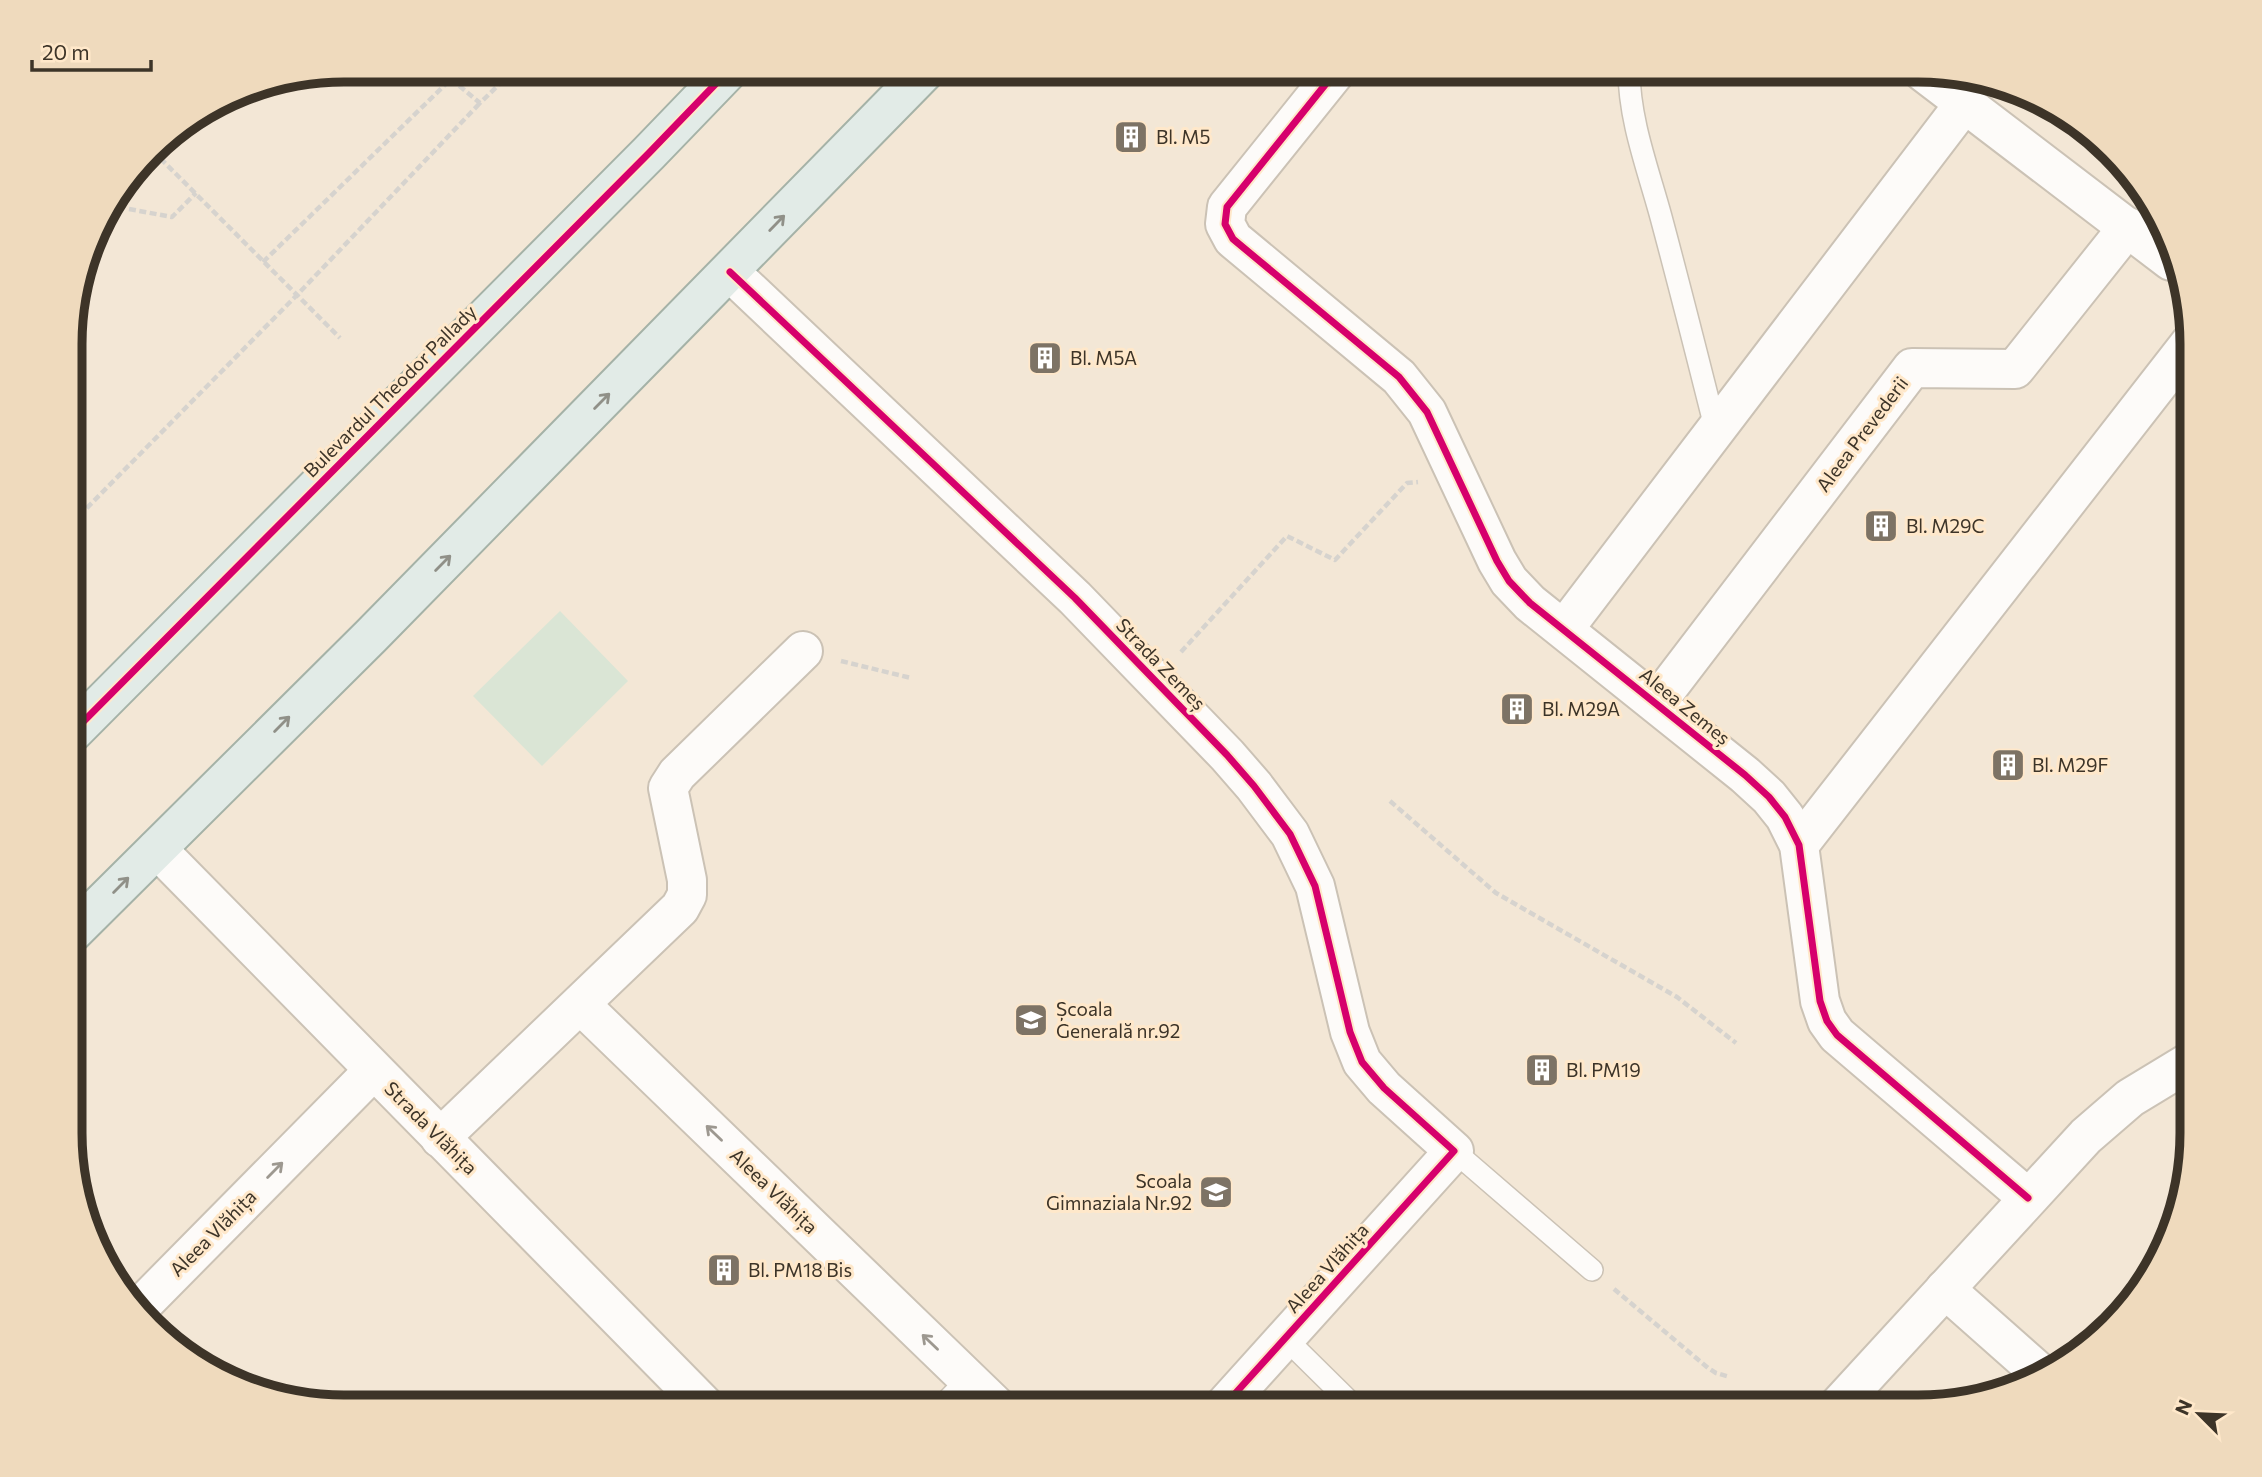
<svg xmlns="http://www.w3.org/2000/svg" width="2262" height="1477" font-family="Commissioner,sans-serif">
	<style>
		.green { fill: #dae5d5 }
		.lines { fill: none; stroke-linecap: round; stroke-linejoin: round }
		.service-casing { stroke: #cbc2b5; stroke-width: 24 }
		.minor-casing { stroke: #cbc2b5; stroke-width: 42 }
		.tertiary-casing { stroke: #cbc2b5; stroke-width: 42 }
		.primary-casing { stroke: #a5b2a7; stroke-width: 42 }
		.path { stroke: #d6d3ce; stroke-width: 4.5; stroke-dasharray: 7 3.5; stroke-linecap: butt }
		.service { stroke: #fdfbf9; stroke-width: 21 }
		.minor { stroke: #fdfbf9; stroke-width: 38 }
		.tertiary { stroke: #fdfbf9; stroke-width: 38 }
		.primary { stroke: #e2ebe7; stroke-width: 38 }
		.cycleway-casing { stroke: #ffe8ca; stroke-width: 11 }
		.cycleway { stroke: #d6006c; stroke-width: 7 }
		.oneway { stroke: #909088 }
		.oneway2 { stroke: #9d9890 }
		.labels { text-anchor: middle; stroke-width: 6; stroke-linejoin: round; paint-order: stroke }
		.poi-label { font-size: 19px; fill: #3d3428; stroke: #ffe8ca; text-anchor: start }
		.street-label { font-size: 19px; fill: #3d3428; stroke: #ffe8ca }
		.rim { fill: none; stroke: #3d3428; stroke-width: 9 }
	</style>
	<rect width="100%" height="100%" fill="#f3e7d6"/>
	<path class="green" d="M560,611L628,681L542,766L473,696Z"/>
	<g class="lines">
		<g class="service-casing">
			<g id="service">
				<path d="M1629,70C1629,120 1648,169 1661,217C1680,288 1698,359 1716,431"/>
				<path d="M1454,1151L1592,1270"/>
				<path d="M1285,1338L1355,1407"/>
				<path d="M941,1407L968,1379"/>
			</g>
		</g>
		<g class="minor-casing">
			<g id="minor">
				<path d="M1337,70L1227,207L1225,224L1233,239L1399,377L1427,412L1497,561L1509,581L1530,603L1745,775L1769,797L1785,817L1799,845L1820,1001L1827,1021L1837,1035L2028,1198"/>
				<path d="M1922,71L2171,261"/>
				<path d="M730,272L1075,598L1227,755L1254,786L1290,834L1315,886L1350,1032L1362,1062L1384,1088L1454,1151L1223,1407"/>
				<path d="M1564,629L1964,104"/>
				<path d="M1657,702L1912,368L2015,369L2128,227"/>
				<path d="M1799,845L2191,342"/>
				<path d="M157,849L706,1407"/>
				<path d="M581,1005L997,1407"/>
				<path d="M440,1138L680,908L687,895V880L668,788L677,774L803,651"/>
				<path d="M1945,1289L2041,1374"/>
				<path d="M141,1306L373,1071"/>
			</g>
		</g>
		<g class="tertiary-casing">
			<path id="tertiary" d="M1838,1406L2086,1136L2130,1098L2191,1061"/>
		</g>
		<g class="primary-casing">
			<g id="primary">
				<path d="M72,733L649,153L729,70"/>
				<path d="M72,933L371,636L926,70"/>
			</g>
		</g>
		<g class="path">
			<path d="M153,151L340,338"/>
			<path d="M129,209L172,217L196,193"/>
			<path d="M263,262L451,79L480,103L514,70"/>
			<path d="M72,523L297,295L480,103"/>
			<path d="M1181,652L1287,536L1335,560L1407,483L1418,482"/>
			<path d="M841,661L911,678"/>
			<path d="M1390,801L1496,893L1677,997L1736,1043"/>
			<path d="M1614,1289L1708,1368L1716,1373L1730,1377"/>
		</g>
		<use href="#service" class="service"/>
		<use href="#minor" class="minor"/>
		<use href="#tertiary" class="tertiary"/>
		<use href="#primary" class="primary"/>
		<g class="cycleway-casing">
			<g id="cycleway">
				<path d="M1337,70L1227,207L1225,224L1233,239L1399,377L1427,412L1497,561L1509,581L1530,603L1745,775L1769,797L1785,817L1799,845L1820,1001L1827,1021L1837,1035L2028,1198"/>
				<path d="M730,272L1075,598L1227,755L1254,786L1290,834L1315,886L1350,1032L1362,1062L1384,1088L1454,1151L1223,1407"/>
				<path d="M72,733L649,153L729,70"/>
			</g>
		</g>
		<use href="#cycleway" class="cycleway"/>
	</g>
	<defs><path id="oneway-shaft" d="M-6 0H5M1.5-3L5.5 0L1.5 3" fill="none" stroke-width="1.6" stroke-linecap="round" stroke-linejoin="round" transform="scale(1.75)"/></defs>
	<g class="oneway">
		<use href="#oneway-shaft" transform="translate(777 223) rotate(-46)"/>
		<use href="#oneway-shaft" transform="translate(602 401) rotate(-45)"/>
		<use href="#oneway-shaft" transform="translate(443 563) rotate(-45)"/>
		<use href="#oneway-shaft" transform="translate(282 724) rotate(-45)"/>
		<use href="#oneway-shaft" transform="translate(121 885) rotate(-45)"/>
	</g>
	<g class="oneway2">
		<use href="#oneway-shaft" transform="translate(714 1133) rotate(-136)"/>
		<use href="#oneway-shaft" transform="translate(275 1170) rotate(-45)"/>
		<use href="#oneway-shaft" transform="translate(930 1342) rotate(-136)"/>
	</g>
	<defs>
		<g id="building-square" transform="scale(1.75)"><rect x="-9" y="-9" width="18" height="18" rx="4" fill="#7d7365" stroke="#ffe8ca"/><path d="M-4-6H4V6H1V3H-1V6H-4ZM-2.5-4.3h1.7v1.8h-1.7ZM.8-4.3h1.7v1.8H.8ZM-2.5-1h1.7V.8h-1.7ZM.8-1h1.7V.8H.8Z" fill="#fff"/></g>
		<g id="school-square" transform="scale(1.75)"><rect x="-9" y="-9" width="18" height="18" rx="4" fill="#7d7365" stroke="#ffe8ca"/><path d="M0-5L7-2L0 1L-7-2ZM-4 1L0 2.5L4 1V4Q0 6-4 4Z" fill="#fff"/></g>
	</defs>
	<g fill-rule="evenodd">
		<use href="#building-square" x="1131" y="137"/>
		<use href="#building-square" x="1045" y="358"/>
		<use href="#building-square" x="1881" y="526"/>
		<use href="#building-square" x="1517" y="709"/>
		<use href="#building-square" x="2008" y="765"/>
		<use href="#school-square" x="1031" y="1020"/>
		<use href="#building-square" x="1542" y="1070"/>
		<use href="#school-square" x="1216" y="1192"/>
		<use href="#building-square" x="724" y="1270"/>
	</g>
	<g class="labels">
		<g class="poi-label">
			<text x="1156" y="144">Bl. M5</text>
			<text x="1070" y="365">Bl. M5A</text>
			<text x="1906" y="533">Bl. M29C</text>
			<text x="1542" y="716">Bl. M29A</text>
			<text x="2032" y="772">Bl. M29F</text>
			<text x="1056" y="1016">Școala<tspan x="1056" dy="22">Generală nr.92</tspan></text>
			<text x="1566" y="1077">Bl. PM19</text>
			<text x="1192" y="1188" text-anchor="end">Scoala<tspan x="1192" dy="22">Gimnaziala Nr.92</tspan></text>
			<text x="748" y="1277">Bl. PM18 Bis</text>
		</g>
		<g class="street-label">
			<text transform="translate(390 391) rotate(-45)" y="7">Bulevardul Theodor Pallady</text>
			<text transform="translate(1862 434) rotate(-53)" y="7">Aleea Prevederii</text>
			<text transform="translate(1161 664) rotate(46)" y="7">Strada Zemeș</text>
			<text transform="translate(1685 706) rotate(39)" y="7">Aleea Zemeș</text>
			<text transform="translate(431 1128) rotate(45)" y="7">Strada Vlăhița</text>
			<text transform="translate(774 1191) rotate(44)" y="7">Aleea Vlăhița</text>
			<text transform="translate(213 1233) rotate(-45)" y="7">Aleea Vlăhița</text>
			<text transform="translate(1327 1268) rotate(-48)" y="7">Aleea Vlăhița</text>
		</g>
	</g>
	<path d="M0 0H2262V1477H0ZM344 82H1918A262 262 0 0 1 2180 344V1133A262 262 0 0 1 1918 1395H344A262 262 0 0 1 82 1133V344A262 262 0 0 1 344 82Z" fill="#efdabd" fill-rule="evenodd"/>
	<path class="rim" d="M344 82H1918A262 262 0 0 1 2180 344V1133A262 262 0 0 1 1918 1395H344A262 262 0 0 1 82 1133V344A262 262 0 0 1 344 82Z"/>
	<g transform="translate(2199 1414) rotate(294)" stroke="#ffe8ca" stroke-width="5" paint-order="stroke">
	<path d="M0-5L12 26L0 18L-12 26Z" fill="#3d3428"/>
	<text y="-10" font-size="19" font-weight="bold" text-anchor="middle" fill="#3d3428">N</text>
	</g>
	<path d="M32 60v10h119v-10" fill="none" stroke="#3d3428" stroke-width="3.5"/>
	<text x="42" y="60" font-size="21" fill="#3d3428" stroke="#ffe8ca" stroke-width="5" paint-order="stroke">20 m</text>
</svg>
